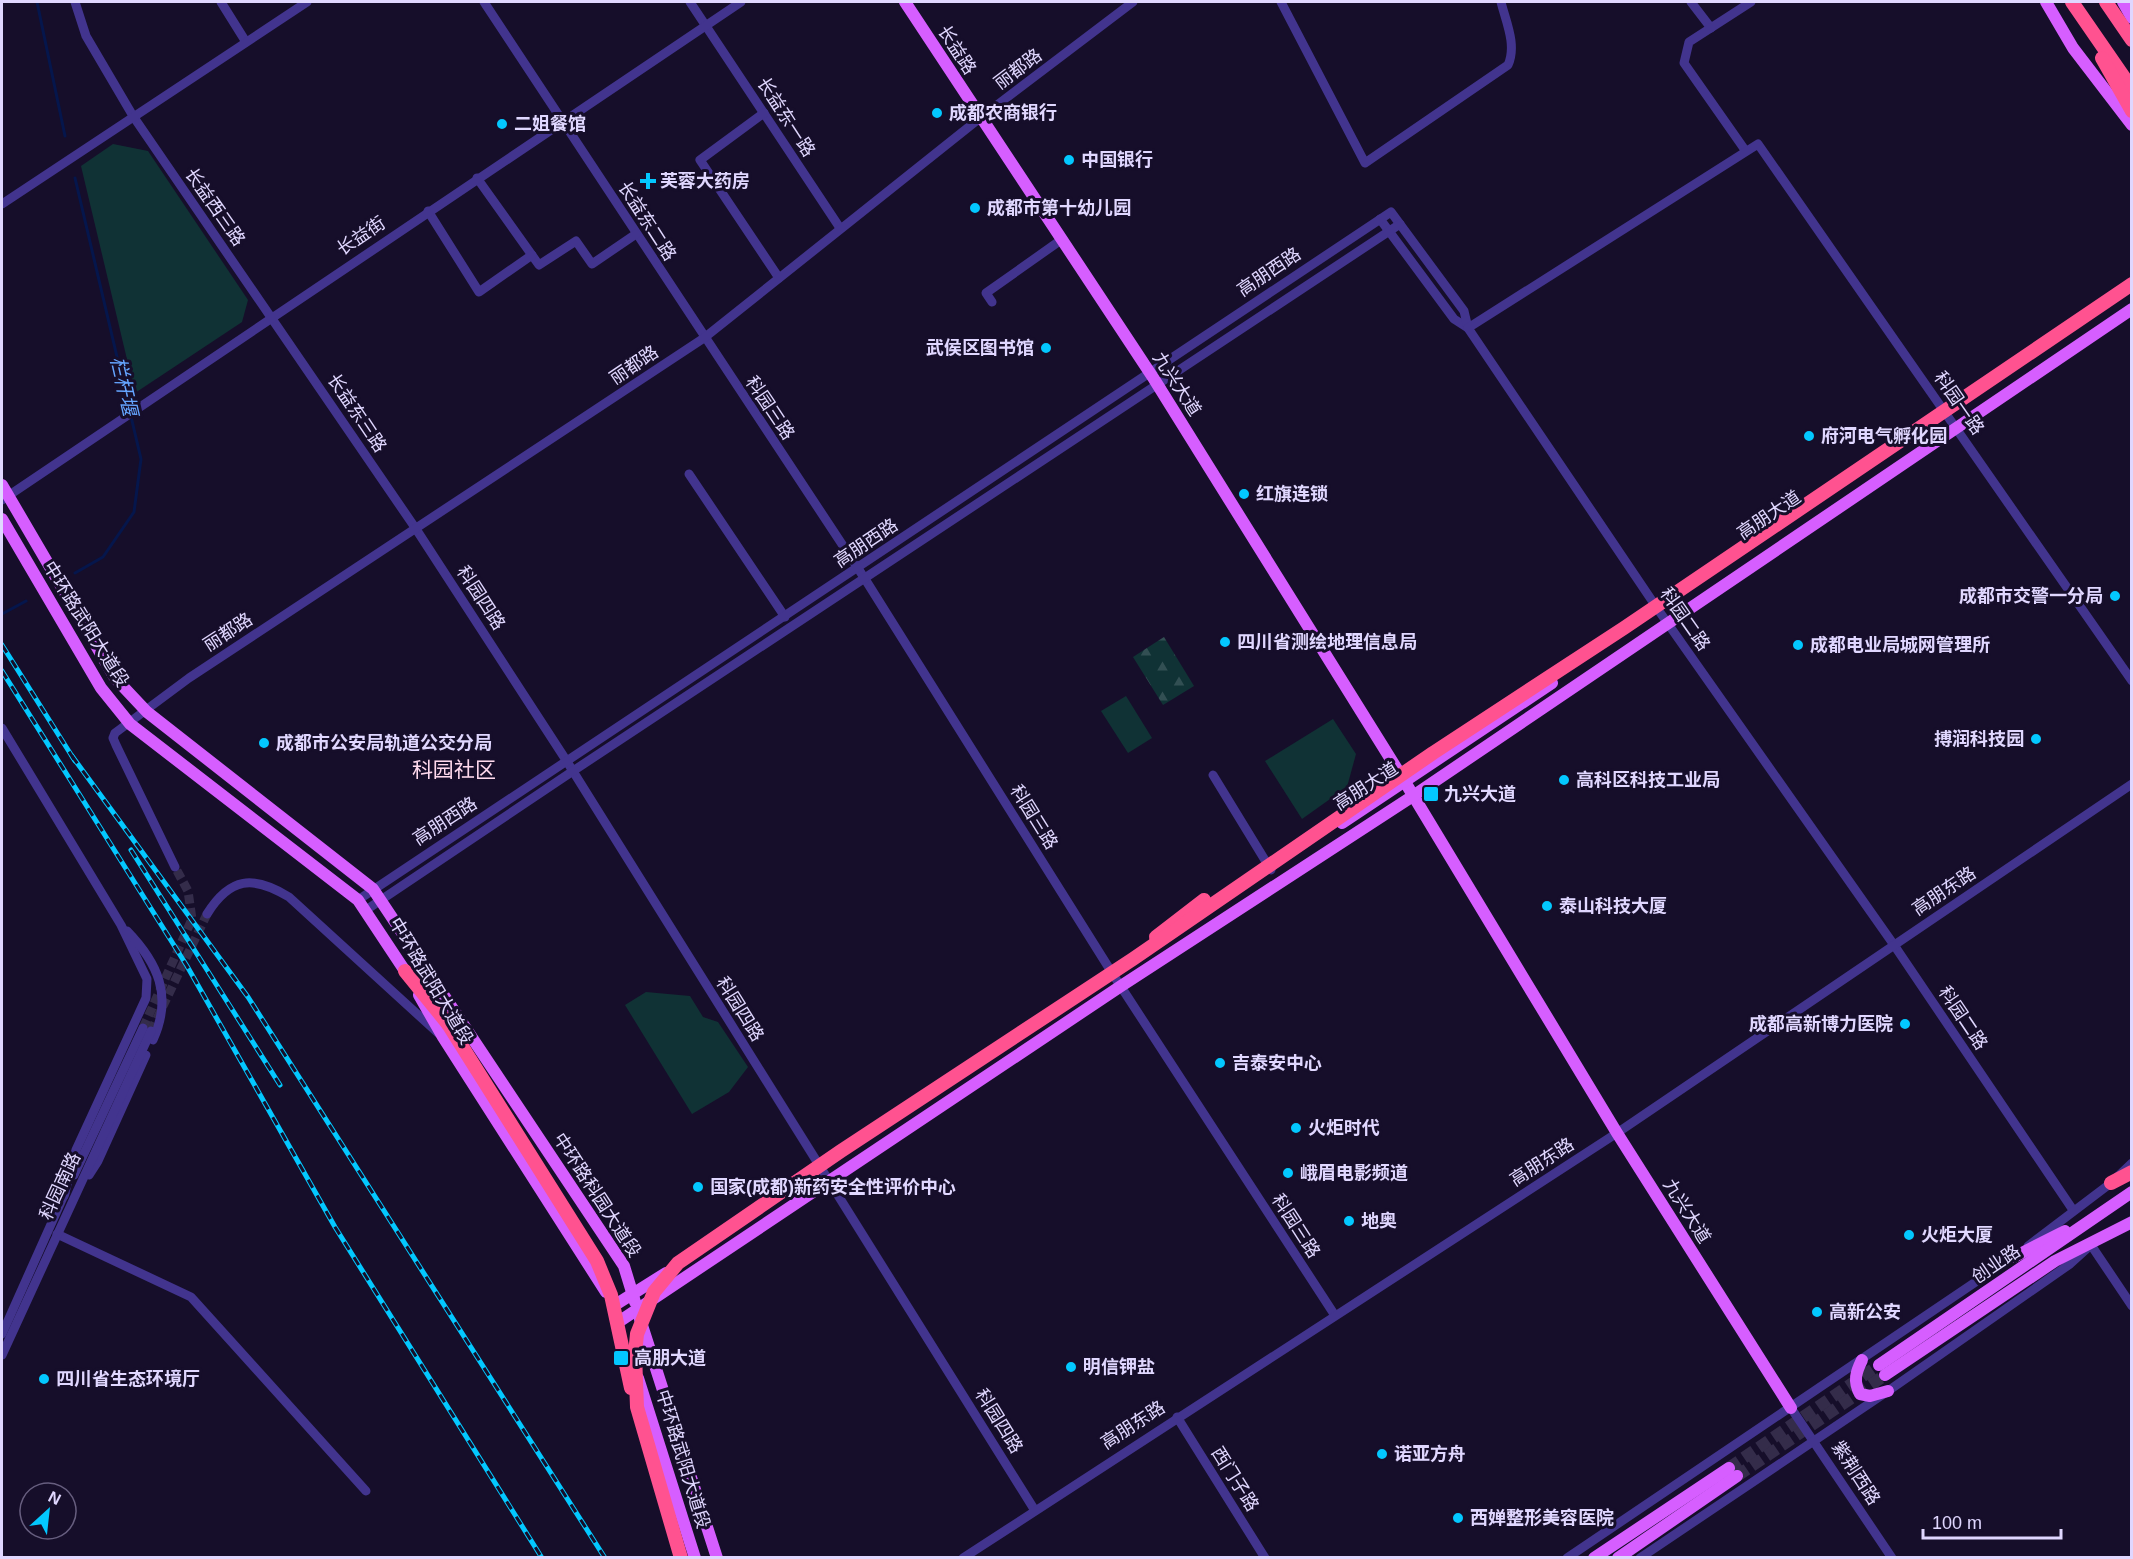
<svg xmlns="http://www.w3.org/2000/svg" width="2133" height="1559" font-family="Helvetica,'Noto Sans SC',sans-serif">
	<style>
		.green { fill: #103235 }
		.forest { fill: url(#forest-firs) }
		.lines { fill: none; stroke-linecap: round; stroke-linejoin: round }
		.stream { stroke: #05164c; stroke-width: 3 }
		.minor-tunnel { stroke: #342c4a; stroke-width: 9; stroke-dasharray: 9 4.5; stroke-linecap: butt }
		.major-tunnel { stroke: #342c4a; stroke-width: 12; stroke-dasharray: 12 6; stroke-linecap: butt }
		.minor { stroke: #42348e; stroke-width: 9 }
		.major { stroke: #d65eff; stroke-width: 12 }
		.highway { stroke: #ff5290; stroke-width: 14 }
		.rail-casing { stroke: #03c8ff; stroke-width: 5 }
		.rail { stroke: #160e2a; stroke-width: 3; stroke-dasharray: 9; stroke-linecap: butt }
		.highway-bridge { stroke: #ff5290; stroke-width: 14 }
		.poi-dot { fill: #03c8ff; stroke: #160e2a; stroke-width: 2 }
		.labels { text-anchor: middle; stroke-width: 6; stroke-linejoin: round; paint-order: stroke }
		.street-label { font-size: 18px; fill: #e0d7ff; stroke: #160e2a }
		.poi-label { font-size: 18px; font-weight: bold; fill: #e0d7ff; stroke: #160e2a; text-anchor: start }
		.water-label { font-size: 20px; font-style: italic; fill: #65a5ff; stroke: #160e2a }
		.quarter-label { font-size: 21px; fill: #ffd9ed; stroke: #160e2a }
	</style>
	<defs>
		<pattern id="forest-firs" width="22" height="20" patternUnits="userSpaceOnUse" patternTransform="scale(1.5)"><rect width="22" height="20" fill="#103235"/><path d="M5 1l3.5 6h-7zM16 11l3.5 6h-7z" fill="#324f53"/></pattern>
	</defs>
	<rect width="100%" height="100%" fill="#160e2a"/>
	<g class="green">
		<path d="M113,144L148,151L248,300L242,322L135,393L81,166Z"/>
		<path d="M1126,696L1152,738L1128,753L1101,711Z"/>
		<path d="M1333,719L1356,754L1347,787L1302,819L1265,761Z"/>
		<path d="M646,992L690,996L703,1017L718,1022L748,1067L729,1092L692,1114L625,1005Z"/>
	</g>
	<path class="forest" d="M1164,637L1194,686L1163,705L1133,657Z"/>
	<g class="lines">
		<g class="stream">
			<path d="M37,2L65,136"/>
			<path d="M75,178L141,459L134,512L103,557L75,573"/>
			<path d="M2,614L26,601"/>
		</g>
		<g class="minor-tunnel">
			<path d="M143,1028L192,919L188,891L175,867"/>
			<path d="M151,1031L207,914"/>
		</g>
		<g class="major-tunnel">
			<path d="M1729,1468L1879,1365"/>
			<path d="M1737,1476L1885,1375"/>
		</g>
		<g class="minor">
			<path d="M75,2L86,36L133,116L416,529L566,760L1034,1509"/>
			<path d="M221,2L246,42"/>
			<path d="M484,2L865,579L1114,976L1334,1314"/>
			<path d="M690,2L840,228"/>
			<path d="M1281,2L1365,163L1508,65C1517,45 1506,22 1501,2"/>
			<path d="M1691,2L1711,28"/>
			<path d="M764,113L700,160L779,278"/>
			<path d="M1745,150L1684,63L1689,42L1751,2"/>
			<path d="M477,178L539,265L576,241L592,264L636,234"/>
			<path d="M2,204L307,2"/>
			<path d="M428,211L479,292L532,255"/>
			<path d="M1380,219L1454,319L1468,328"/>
			<path d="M992,302L986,293L1061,240"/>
			<path d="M689,474L785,617"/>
			<path d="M2,500L741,2"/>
			<path d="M2,728L121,925L147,979L146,998L76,1150L64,1196"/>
			<path d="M1213,775L1271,870"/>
			<path d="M175,867L116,745L113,738L115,733L189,678L704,338L980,118L1133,2"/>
			<path d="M358,900L1391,212L1464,311L1468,328"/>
			<path d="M366,910L573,771L1400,224"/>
			<path d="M207,914C230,877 253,875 289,897L438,1033"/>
			<path d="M127,931C158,963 173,996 153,1040"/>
			<path d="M74,1175L143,1028"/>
			<path d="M89,1175L98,1161L146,1055"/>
			<path d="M2073,1210L1894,945L1659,611L1468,328L1758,144L2132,681"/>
			<path d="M57,1234L191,1297L366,1491"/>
			<path d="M2028,1246L2111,1183L2132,1163"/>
			<path d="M2,1334L65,1193"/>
			<path d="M2,1355L151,1031"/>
			<path d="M1791,1408L1892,1558"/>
			<path d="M1177,1417L1265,1558"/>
			<path d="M963,1558L1617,1133L2132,784"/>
			<path d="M1567,1558L2017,1254"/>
			<path d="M1640,1558L1888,1391L2070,1264L2091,1245L2132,1306"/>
		</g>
		<g class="major">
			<path d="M905,2L1154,379L1405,782L1617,1133L1791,1408"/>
			<path d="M2046,2L2073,48L2132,125"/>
			<path d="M2123,2L2132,18"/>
			<path d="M2,485L115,678L147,712L373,889L624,1266L635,1302"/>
			<path d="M2,519L101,688L130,724L358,900L409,977"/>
			<path d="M1342,823L1552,683"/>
			<path d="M419,995L443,1037L606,1292"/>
			<path d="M2014,1257L2065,1231"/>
			<path d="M615,1305L666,1273"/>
			<path d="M640,1319L717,1558"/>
			<path d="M620,1321L1121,986L1413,796L2132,309"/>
			<path d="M1862,1360C1856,1372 1853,1381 1860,1394L1870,1396L1888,1391"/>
			<path d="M1879,1365L2132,1192"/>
			<path d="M1885,1375L2055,1261L2132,1222"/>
			<path d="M638,1378L695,1558"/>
			<path d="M1594,1558L1729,1468"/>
			<path d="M1618,1558L1737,1476"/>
		</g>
		<g class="highway">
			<path d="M2072,2L2132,89"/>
			<path d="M2106,2L2132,40"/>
			<path d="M2102,58L2132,111"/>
			<path d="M1156,937L1204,900"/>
			<path d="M405,971L448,1024"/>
			<path d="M2111,1183L2132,1172"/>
		</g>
		<g class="rail-casing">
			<g id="rail">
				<path d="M2,645L75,761"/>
				<path d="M2,671L187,966L335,1227L542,1558"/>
				<path d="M72,756L248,997L605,1558"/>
				<path d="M131,850L280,1085"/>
			</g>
		</g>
		<use href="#rail" class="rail"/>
		<g class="highway-bridge">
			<path d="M448,1024L597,1261L611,1295L631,1388"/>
			<path d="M681,1558L637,1407L635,1354L637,1334L654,1292L678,1263L841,1151L1133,959L1433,753L1624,628L2132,284"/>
		</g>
	</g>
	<g class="poi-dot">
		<circle cx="937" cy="113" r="6"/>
		<circle cx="502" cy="124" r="6"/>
		<circle cx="1069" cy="160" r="6"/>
		<path d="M645 172h6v6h6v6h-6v6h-6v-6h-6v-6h6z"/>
		<circle cx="975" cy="208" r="6"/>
		<circle cx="1046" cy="348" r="6"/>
		<circle cx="1809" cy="436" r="6"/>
		<circle cx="1244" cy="494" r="6"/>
		<circle cx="2115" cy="596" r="6"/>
		<circle cx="1225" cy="642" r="6"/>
		<circle cx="1798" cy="645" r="6"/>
		<circle cx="2036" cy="739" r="6"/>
		<circle cx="264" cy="743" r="6"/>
		<circle cx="1564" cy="780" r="6"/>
		<rect x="1423" y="786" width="16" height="16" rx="3"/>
		<circle cx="1547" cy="906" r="6"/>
		<circle cx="1905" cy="1024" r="6"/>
		<circle cx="1220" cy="1063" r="6"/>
		<circle cx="1296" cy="1128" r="6"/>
		<circle cx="1288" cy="1173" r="6"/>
		<circle cx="698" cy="1187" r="6"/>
		<circle cx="1349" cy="1221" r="6"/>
		<circle cx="1909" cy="1235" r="6"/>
		<circle cx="1817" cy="1312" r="6"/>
		<rect x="613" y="1350" width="16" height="16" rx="3"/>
		<circle cx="1071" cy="1367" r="6"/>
		<circle cx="44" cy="1379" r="6"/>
		<circle cx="1382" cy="1454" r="6"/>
		<circle cx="1458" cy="1518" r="6"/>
	</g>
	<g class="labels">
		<g class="street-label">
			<text transform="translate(957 50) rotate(57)" y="6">长益路</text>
			<text transform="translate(1018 69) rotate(-37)" y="6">丽都路</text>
			<text transform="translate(786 117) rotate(57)" y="6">长益东一路</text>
			<text transform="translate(215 207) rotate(55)" y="6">长益西三路</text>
			<text transform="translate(647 221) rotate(57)" y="6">长益东二路</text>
			<text transform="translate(361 236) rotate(-34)" y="6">长益街</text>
			<text transform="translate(1269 272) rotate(-34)" y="6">高朋西路</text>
			<text transform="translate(634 365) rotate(-34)" y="6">丽都路</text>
			<text transform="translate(1177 384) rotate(57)" y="6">九兴大道</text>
			<text transform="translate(1959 403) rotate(55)" y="6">科园一路</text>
			<text transform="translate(770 408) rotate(56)" y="6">科园三路</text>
			<text transform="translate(357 413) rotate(56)" y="6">长益东三路</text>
			<text transform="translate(1769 515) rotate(-34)" y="6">高朋大道</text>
			<text transform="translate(866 543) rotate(-34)" y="6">高朋西路</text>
			<text transform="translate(481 598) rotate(57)" y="6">科园四路</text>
			<text transform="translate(1685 619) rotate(55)" y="6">科园二路</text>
			<text transform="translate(86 624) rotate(58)" y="6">中环路武阳大道段</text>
			<text transform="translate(228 632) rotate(-33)" y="6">丽都路</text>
			<text transform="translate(1366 786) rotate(-33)" y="6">高朋大道</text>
			<text transform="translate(1034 817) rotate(58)" y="6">科园三路</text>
			<text transform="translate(445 821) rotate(-33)" y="6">高朋西路</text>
			<text transform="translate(1944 891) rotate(-34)" y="6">高朋东路</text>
			<text transform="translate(431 981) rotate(59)" y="6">中环路武阳大道段</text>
			<text transform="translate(740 1009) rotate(58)" y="6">科园四路</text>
			<text transform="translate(1963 1018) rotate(56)" y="6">科园二路</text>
			<text transform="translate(1542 1162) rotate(-33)" y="6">高朋东路</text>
			<text transform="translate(60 1186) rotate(-65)" y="6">科园南路</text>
			<text transform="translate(597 1195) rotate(57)" y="6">中环路科园大道段</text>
			<text transform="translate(1687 1211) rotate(58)" y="6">九兴大道</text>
			<text transform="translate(1296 1226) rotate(57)" y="6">科园三路</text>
			<text transform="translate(1996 1264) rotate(-34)" y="6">创业路</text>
			<text transform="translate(999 1421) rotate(58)" y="6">科园四路</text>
			<text transform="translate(1133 1425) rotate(-33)" y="6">高朋东路</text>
			<text transform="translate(683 1459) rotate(73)" y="6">中环路武阳大道段</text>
			<text transform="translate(1856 1473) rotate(57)" y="6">紫荆西路</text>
			<text transform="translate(1235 1479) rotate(58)" y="6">西门子路</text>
		</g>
		<g class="poi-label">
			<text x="949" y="119">成都农商银行</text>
			<text x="514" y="130">二姐餐馆</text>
			<text x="1081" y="166">中国银行</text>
			<text x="660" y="187">芙蓉大药房</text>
			<text x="987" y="214">成都市第十幼儿园</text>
			<text x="1034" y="354" text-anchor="end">武侯区图书馆</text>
			<text x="1821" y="442">府河电气孵化园</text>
			<text x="1256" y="500">红旗连锁</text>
			<text x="2103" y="602" text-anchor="end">成都市交警一分局</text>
			<text x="1237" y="648">四川省测绘地理信息局</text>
			<text x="1810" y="651">成都电业局城网管理所</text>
			<text x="2024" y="745" text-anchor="end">搏润科技园</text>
			<text x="276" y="749">成都市公安局轨道公交分局</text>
			<text x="1576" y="786">高科区科技工业局</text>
			<text x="1444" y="800">九兴大道</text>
			<text x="1559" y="912">泰山科技大厦</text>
			<text x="1893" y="1030" text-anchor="end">成都高新博力医院</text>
			<text x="1232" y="1069">吉泰安中心</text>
			<text x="1308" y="1134">火炬时代</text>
			<text x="1300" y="1179">峨眉电影频道</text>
			<text x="710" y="1193">国家(成都)新药安全性评价中心</text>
			<text x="1361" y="1227">地奥</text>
			<text x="1921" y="1241">火炬大厦</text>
			<text x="1829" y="1318">高新公安</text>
			<text x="634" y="1364">高朋大道</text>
			<text x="1083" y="1373">明信钾盐</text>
			<text x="56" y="1385">四川省生态环境厅</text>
			<text x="1394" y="1460">诺亚方舟</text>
			<text x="1470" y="1524">西婵整形美容医院</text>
		</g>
		<g class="water-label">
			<text transform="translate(124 386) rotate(77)" y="7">栏杆堰</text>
		</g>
		<g class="quarter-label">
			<text x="454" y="777">科园社区</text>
		</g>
	</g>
	<rect width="2133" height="1559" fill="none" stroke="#e0d7ff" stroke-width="6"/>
	<g transform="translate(48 1511) rotate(27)"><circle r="28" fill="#160e2a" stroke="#675e7f" stroke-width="1.5"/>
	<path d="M0-4.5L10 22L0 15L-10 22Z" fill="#03c8ff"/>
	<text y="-9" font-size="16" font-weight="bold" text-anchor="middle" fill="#e0d7ff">N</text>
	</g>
	<path d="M1923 1529v9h138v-9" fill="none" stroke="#e0d7ff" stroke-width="3"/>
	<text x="1932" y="1529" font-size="18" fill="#e0d7ff" stroke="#160e2a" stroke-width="4.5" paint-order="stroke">100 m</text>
</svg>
